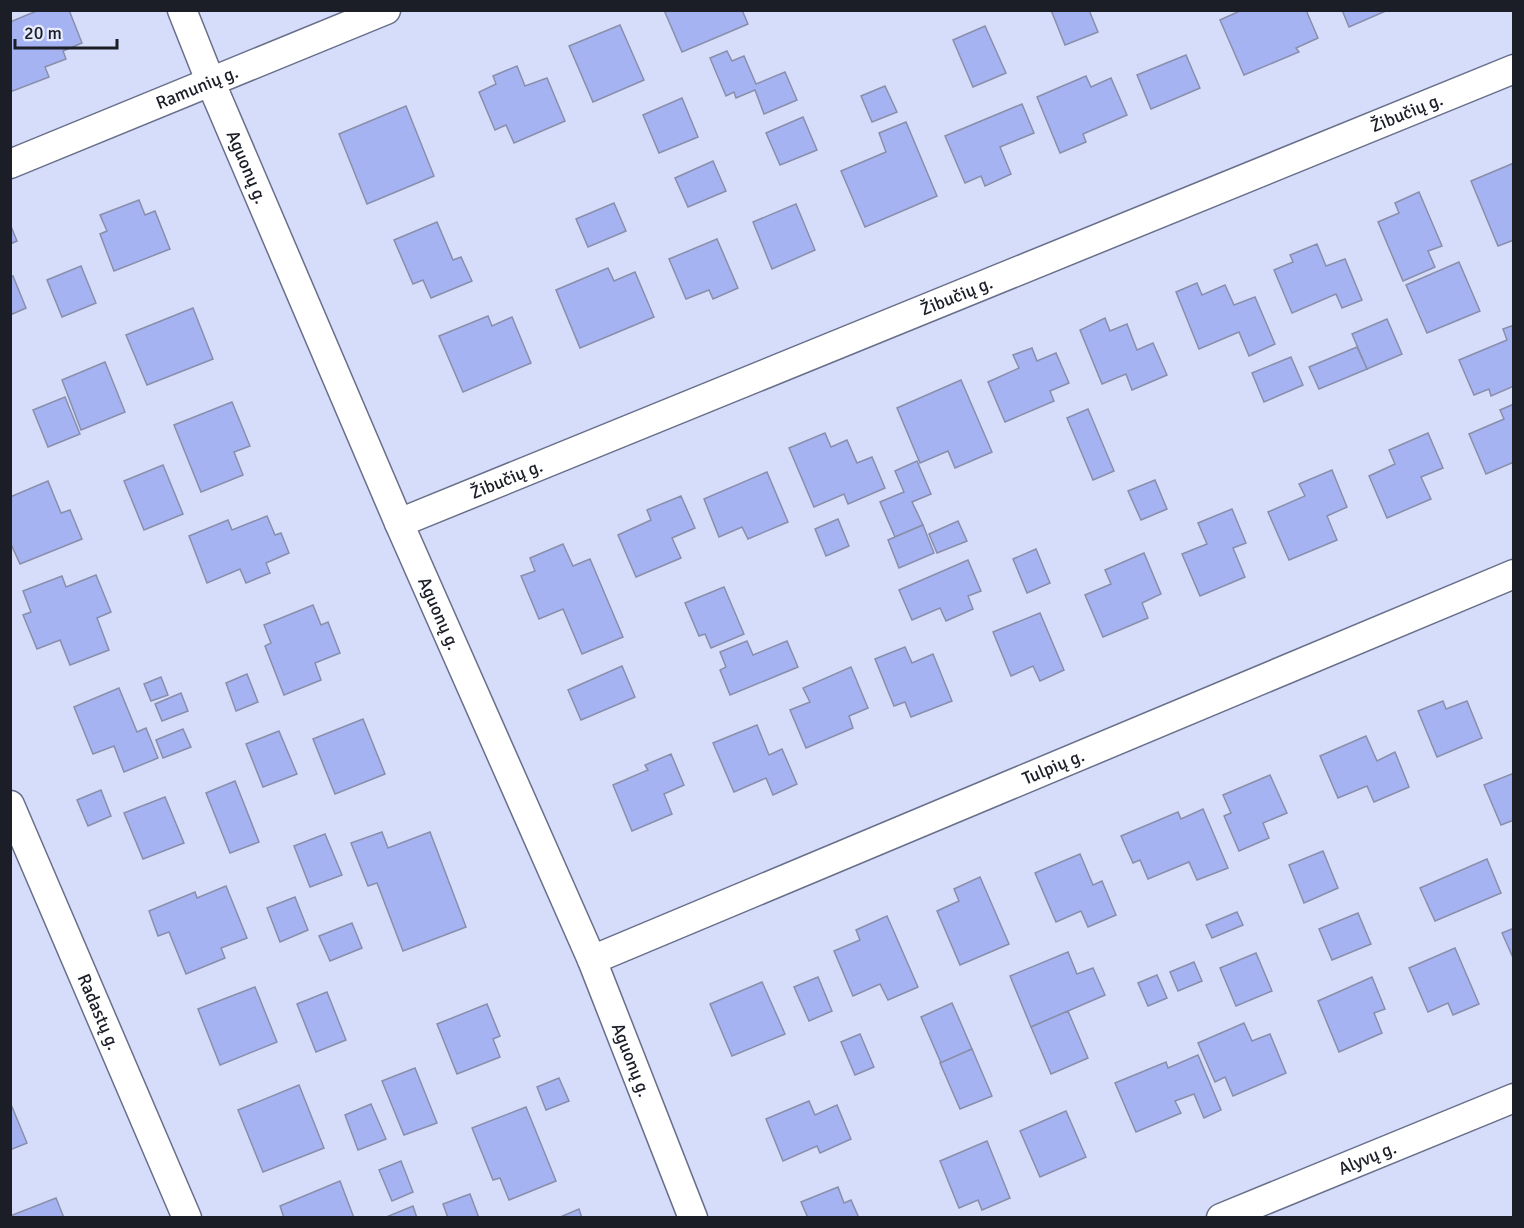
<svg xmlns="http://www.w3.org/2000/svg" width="1524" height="1228" font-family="Signika,sans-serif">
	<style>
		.building { fill: #a5b3f3; stroke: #898faa; stroke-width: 1.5 }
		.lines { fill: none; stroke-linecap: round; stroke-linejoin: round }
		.street-casing { stroke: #686f89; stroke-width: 31 }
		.street { stroke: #fff; stroke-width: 28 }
		.labels { text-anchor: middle; stroke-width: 6; stroke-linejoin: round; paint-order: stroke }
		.street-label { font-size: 18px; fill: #1b1d27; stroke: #e6ebfd }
	</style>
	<rect width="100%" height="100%" fill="#d6ddfb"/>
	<g class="building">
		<path d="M39,10H69L82,43L63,51L66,59L45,67L49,77L10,92V22Z"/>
		<path d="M664,10H742L748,24L682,52Z"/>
		<path d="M1051,10H1089L1098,32L1065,45Z"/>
		<path d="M1242,10H1306L1318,38L1296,48L1299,52L1244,75L1220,20Z"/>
		<path d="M1342,10H1388L1349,27Z"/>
		<path d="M620,25L644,80L593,102L569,46Z"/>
		<path d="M985,26L1006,73L973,87L953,40Z"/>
		<path d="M727,51L732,61L744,56L756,84L785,72L797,100L764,114L755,90L736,98L734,92L726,96L710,58Z"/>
		<path d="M1186,55L1200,88L1151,109L1137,75Z"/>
		<path d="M517,66L525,86L547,78L565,121L514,143L506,125L495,130L479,92L496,84L493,76Z"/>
		<path d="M1086,76L1091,87L1111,78L1127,115L1083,134L1086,142L1060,153L1037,97Z"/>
		<path d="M885,86L897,112L872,122L861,96Z"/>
		<path d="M682,98L698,137L659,153L643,115Z"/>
		<path d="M1022,104L1034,133L1000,147L1011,174L985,186L981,176L965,183L945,136Z"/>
		<path d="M406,106L434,176L367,204L339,134Z"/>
		<path d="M803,117L817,150L780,165L766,133Z"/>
		<path d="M906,122L937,196L865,227L841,171L886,152L879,133Z"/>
		<path d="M713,161L726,191L688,207L675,178Z"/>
		<path d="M1514,163V240L1498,246L1471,181Z"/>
		<path d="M1419,192L1442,246L1428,251L1435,267L1403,281L1378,222L1399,213L1395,203Z"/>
		<path d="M139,200L145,215L155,211L170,249L114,271L100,234L107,231L100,215Z"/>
		<path d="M614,203L626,231L588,247L576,219Z"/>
		<path d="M796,204L815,250L772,269L753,222Z"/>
		<path d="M437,222L453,260L461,257L472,281L431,298L423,280L413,284L394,240Z"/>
		<path d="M10,224L17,241L10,244Z"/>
		<path d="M717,239L738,288L713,299L709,290L686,299L669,259Z"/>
		<path d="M1317,244L1326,266L1345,259L1362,300L1342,308L1336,294L1292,313L1274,270L1293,262L1290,255Z"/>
		<path d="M1459,262L1480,311L1427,333L1406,285Z"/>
		<path d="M81,266L96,303L62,317L47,280Z"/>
		<path d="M608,268L614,281L635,272L654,317L580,348L556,290Z"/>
		<path d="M13,276L26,308L10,315V277Z"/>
		<path d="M1197,283L1202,295L1225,285L1234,305L1255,297L1275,344L1249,356L1239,332L1199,349L1176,292Z"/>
		<path d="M193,308L213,359L147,385L126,335Z"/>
		<path d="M488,316L492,326L512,317L531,363L463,392L439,336Z"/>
		<path d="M1105,318L1110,331L1127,324L1137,350L1153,343L1167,375L1132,390L1126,374L1102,384L1080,330Z"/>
		<path d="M1387,319L1402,354L1367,369L1352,334Z"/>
		<path d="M1514,325V386L1491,396L1489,389L1474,395L1459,360L1507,340L1503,329Z"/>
		<path d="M1357,347L1367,369L1319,389L1309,367Z"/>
		<path d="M1032,348L1037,361L1056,353L1069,383L1050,391L1054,401L1005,422L988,382L1019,368L1013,355Z"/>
		<path d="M1291,357L1303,385L1264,402L1252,373Z"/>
		<path d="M105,362L125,412L81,430L62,380Z"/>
		<path d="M961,380L992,452L955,468L948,451L920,463L897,408Z"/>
		<path d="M65,397L80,434L48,447L33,410Z"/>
		<path d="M232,402L250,446L234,452L243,475L201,492L174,425Z"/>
		<path d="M1514,404V462L1486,474L1469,434L1504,419L1500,410Z"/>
		<path d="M1088,409L1114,471L1093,480L1067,418Z"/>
		<path d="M825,433L831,447L847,440L857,463L872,457L885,488L848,504L844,494L814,507L789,448Z"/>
		<path d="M1428,433L1443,468L1421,477L1431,499L1387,518L1369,476L1395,464L1389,450Z"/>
		<path d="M917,461L931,494L912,502L923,525L895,537L880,502L904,492L895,471Z"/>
		<path d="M163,465L183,514L144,530L124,481Z"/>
		<path d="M1332,470L1347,507L1327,516L1337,540L1289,560L1268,512L1305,496L1299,484Z"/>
		<path d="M767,472L788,522L748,539L742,527L719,537L704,499Z"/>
		<path d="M1155,480L1167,509L1141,520L1128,491Z"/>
		<path d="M48,481L61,513L70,510L82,539L20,564L10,542V497Z"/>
		<path d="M681,496L695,528L672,538L681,558L636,577L618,535L651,520L647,510Z"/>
		<path d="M1232,509L1246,543L1233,548L1245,577L1200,596L1182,554L1207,544L1198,523Z"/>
		<path d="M267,516L275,535L281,533L289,553L266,563L270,573L246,583L240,569L207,583L189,536L228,520L232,530Z"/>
		<path d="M838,519L849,546L826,556L815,529Z"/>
		<path d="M958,521L967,541L937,553L929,534Z"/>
		<path d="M923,525L934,553L899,568L888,540Z"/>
		<path d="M563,544L573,566L590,559L623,637L582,654L563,609L539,619L521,576L535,571L530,558Z"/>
		<path d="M1036,549L1050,583L1027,593L1013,559Z"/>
		<path d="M1144,553L1161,594L1142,603L1148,618L1103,637L1085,595L1111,584L1105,570Z"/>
		<path d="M968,560L981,591L968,596L973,609L946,621L940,608L912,620L899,590Z"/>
		<path d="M96,575L111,612L97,618L109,650L70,665L60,640L37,649L23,615L31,612L23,591L62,576L66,587Z"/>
		<path d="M724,587L744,634L711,648L705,634L699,636L685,603Z"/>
		<path d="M313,605L321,625L328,622L340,653L315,663L321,680L284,695L265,646L271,643L264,625Z"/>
		<path d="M1040,613L1064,670L1040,681L1033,666L1011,676L993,632Z"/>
		<path d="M747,641L753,655L787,641L798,667L730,695L720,670L726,667L720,652Z"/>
		<path d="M905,647L912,663L933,654L952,701L911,717L905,702L894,706L875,659Z"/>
		<path d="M622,666L635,697L581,720L568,690Z"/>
		<path d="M851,667L868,708L849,716L853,728L806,748L790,710L810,702L803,688Z"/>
		<path d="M247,674L258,702L236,711L226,683Z"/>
		<path d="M161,677L168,695L151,701L144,684Z"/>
		<path d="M119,688L137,732L146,728L158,758L124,772L114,746L93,754L74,707Z"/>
		<path d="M181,693L188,711L162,721L155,704Z"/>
		<path d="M1443,701L1446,709L1467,701L1482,738L1437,757L1418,711Z"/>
		<path d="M363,719L385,774L335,794L313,739Z"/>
		<path d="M757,725L769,755L782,749L797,784L773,795L766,778L734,792L713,743Z"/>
		<path d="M183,729L191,747L163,758L156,740Z"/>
		<path d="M279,731L297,774L263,787L246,744Z"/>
		<path d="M1366,736L1377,761L1395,752L1409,787L1374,802L1367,786L1338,798L1320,756Z"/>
		<path d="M671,754L684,785L664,794L672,814L632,831L613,785L648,770L645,765Z"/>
		<path d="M1514,773V820L1501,825L1484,785Z"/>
		<path d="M1270,775L1287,813L1263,823L1269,838L1239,851L1224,816L1231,813L1223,795Z"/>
		<path d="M235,781L259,842L230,853L206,793Z"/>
		<path d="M101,790L111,816L88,826L77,800Z"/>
		<path d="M165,797L184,843L143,859L124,813Z"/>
		<path d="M1203,809L1228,868L1197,880L1189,862L1148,879L1140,860L1133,863L1121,836L1178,812L1181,819Z"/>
		<path d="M382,832L388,848L430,832L466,927L403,951L377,883L368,886L351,843Z"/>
		<path d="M325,834L342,875L310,887L294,846Z"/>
		<path d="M1323,851L1338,888L1304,903L1289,865Z"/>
		<path d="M1080,854L1093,885L1102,881L1116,915L1088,927L1081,911L1056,922L1035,873Z"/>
		<path d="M1487,859L1501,893L1435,921L1420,888Z"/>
		<path d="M980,877L1009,944L960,965L937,911L959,901L954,889Z"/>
		<path d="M226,886L247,938L221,948L225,958L186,974L169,932L158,936L149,911L195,892L197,898Z"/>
		<path d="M295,897L308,930L280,942L267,908Z"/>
		<path d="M1237,912L1243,925L1212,938L1206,925Z"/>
		<path d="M1358,913L1371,944L1332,960L1319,929Z"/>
		<path d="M887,916L918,987L888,1000L880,984L853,996L834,951L860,940L856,930Z"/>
		<path d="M352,923L362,948L330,961L319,936Z"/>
		<path d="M1514,928V960L1502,933Z"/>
		<path d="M1455,948L1479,1004L1453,1015L1448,1003L1428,1012L1409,968Z"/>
		<path d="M1068,952L1077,974L1093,968L1105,995L1031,1027L1010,976Z"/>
		<path d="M1256,953L1272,991L1236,1006L1220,968Z"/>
		<path d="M1194,962L1202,981L1178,991L1170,972Z"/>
		<path d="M1157,975L1167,998L1148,1006L1138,983Z"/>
		<path d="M818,977L832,1011L809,1021L794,987Z"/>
		<path d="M1372,977L1385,1009L1374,1013L1382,1033L1339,1052L1318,1001Z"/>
		<path d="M762,982L785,1034L732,1056L710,1004Z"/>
		<path d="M255,987L277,1042L220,1065L198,1009Z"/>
		<path d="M327,992L346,1040L316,1052L297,1004Z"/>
		<path d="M952,1003L972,1049L941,1063L921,1017Z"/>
		<path d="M487,1004L500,1036L493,1039L500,1057L457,1074L437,1024Z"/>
		<path d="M1068,1011L1088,1058L1051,1074L1031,1027Z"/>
		<path d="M1244,1023L1252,1041L1270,1034L1286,1073L1233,1096L1225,1077L1215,1082L1198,1043Z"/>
		<path d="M860,1034L874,1067L855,1075L841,1042Z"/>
		<path d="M972,1049L992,1096L960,1109L940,1063Z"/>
		<path d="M1198,1055L1221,1110L1204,1118L1194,1094L1175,1101L1181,1113L1136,1132L1115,1083L1166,1062L1168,1068Z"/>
		<path d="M415,1068L437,1123L404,1135L382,1081Z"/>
		<path d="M559,1078L569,1101L546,1110L537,1087Z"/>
		<path d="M299,1085L324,1148L263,1172L238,1110Z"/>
		<path d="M809,1101L815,1115L837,1105L851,1139L820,1153L817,1146L783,1161L766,1119Z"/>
		<path d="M10,1102L27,1143L10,1150Z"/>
		<path d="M371,1104L386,1139L358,1150L345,1115Z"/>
		<path d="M526,1107L556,1181L509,1200L500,1178L493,1180L472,1128Z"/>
		<path d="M1066,1111L1086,1157L1040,1177L1020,1131Z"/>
		<path d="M987,1141L1010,1198L982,1210L978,1200L959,1208L940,1161Z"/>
		<path d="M401,1161L413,1192L392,1201L379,1170Z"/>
		<path d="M340,1181L354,1218H284L280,1206Z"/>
		<path d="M838,1187L844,1203L851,1200L859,1218H808L801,1202Z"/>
		<path d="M470,1194L479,1218H448L443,1204Z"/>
		<path d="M56,1198L64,1218H10V1216Z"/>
		<path d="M413,1206L417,1218H384Z"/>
		<path d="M579,1209L582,1218H558Z"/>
	</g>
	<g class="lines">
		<g class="street-casing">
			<g id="street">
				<path id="s1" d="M182,10L211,83L399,523L592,960L693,1218"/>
				<path id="s2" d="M10,164L386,10"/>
				<path id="s3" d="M399,523L1514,69"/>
				<path id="s4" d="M10,805L187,1218"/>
				<path id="s5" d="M592,960L1514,574"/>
				<path id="s6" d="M1221,1218L1514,1098"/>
			</g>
		</g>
		<use href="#street" class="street"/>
	</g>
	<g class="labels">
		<g class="street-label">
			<text dy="6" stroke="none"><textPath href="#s2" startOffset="202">Ramunių g.</textPath></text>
			<text dy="6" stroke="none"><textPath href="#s3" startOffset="1088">Žibučių g.</textPath></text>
			<text dy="6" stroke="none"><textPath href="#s1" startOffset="170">Aguonų g.</textPath></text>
			<text dy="6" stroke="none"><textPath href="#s3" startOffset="602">Žibučių g.</textPath></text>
			<text dy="6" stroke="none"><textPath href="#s3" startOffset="116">Žibučių g.</textPath></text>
			<text dy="6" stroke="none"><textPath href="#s1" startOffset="656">Aguonų g.</textPath></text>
			<text dy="6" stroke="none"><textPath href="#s5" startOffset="500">Tulpių g.</textPath></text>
			<text dy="6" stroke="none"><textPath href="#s4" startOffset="225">Radastų g.</textPath></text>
			<text dy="6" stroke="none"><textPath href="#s1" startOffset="1142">Aguonų g.</textPath></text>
			<text dy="6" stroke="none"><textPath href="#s6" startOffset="158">Alyvų g.</textPath></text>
		</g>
	</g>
	<rect width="1524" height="1228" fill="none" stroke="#1b1d27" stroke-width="24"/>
	<path d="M15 39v9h102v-9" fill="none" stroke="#1b1d27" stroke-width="3"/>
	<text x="24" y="39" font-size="18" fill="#1b1d27" stroke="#e6ebfd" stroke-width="4.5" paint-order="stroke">20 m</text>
</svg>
